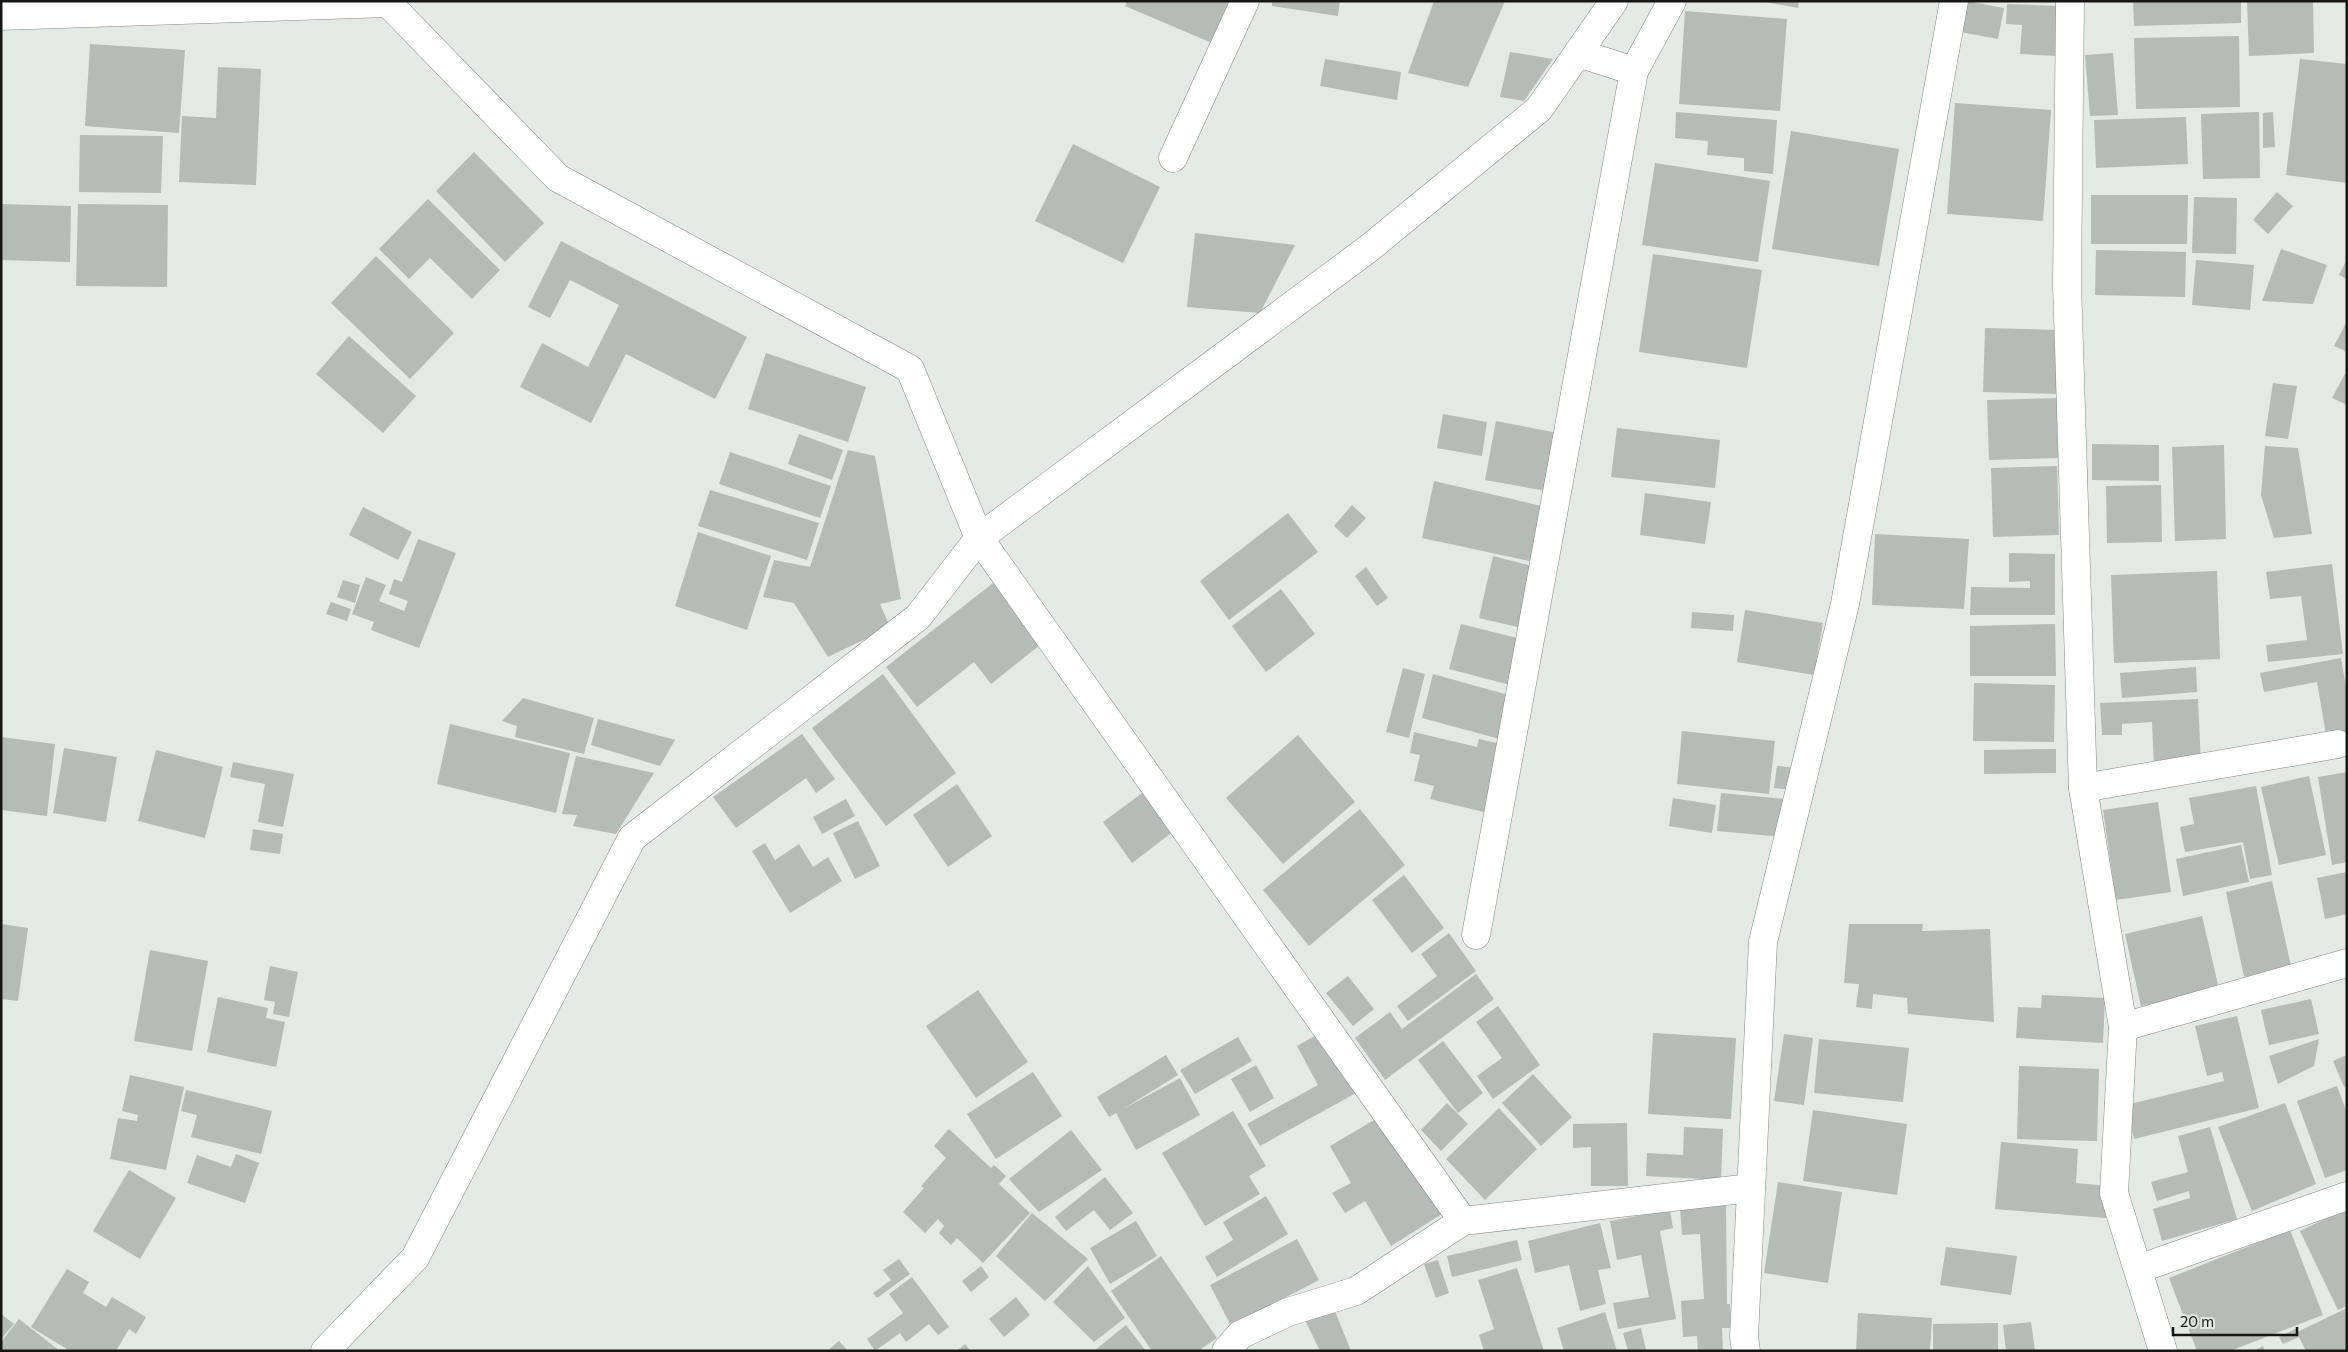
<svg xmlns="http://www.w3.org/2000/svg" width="2348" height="1352" font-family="Commissioner,sans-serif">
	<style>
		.building { fill: #b5bbb6 }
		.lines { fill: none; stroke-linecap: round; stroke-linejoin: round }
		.minor-casing { stroke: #838985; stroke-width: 29 }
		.minor { stroke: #fff; stroke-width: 28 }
	</style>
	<rect width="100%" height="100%" fill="#e3e9e5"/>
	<g class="building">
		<path d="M1127,1H1234L1219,46L1125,6Z"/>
		<path d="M1272,1H1340L1338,16L1272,6Z"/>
		<path d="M1434,1H1505L1468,87L1408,73Z"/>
		<path d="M1760,1H1799L1798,8Z"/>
		<path d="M1967,1L2004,8L1998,39L1960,32Z"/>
		<path d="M2133,1H2241V23L2134,26Z"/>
		<path d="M2313,1L2314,53L2249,56L2247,2Z"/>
		<path d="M2007,4L2059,6L2057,56L2020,54L2022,25L2006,24Z"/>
		<path d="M1685,11L1787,19L1780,111L1679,104Z"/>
		<path d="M2239,36L2240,107L2136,109L2134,38Z"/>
		<path d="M90,44L185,50L179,133L85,126Z"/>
		<path d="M1510,52L1553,59L1524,101L1500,97Z"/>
		<path d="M2113,53L2118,115L2090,116L2085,55Z"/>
		<path d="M1325,59L1401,72L1397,100L1320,86Z"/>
		<path d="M2300,59L2347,64V183L2286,175Z"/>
		<path d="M218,67L261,69L256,185L179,182L182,116L216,118Z"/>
		<path d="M1955,103L2051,110L2043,221L1947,214Z"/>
		<path d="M1676,112L1777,120L1773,174L1744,171V158L1707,155L1708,141L1675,138Z"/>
		<path d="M2259,112L2260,178L2203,179L2201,114Z"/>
		<path d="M2273,112L2275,147L2263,148V113Z"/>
		<path d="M2186,117L2188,164L2096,168L2094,120Z"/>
		<path d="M1791,131L1899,149L1879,266L1772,249Z"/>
		<path d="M80,135L163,136L161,193L79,192Z"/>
		<path d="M1073,144L1160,187L1123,263L1035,221Z"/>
		<path d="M474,152L544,223L505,262L436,191Z"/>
		<path d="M1655,163L1770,181L1758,262L1642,245Z"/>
		<path d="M2277,192L2293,206L2268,234L2253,220Z"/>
		<path d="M2091,195H2188L2187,244H2091Z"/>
		<path d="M2194,197L2237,198L2236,254L2192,253Z"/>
		<path d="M428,199L500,270L472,299L430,258L409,279L379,249Z"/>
		<path d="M1,204L71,206L70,262L1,260Z"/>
		<path d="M78,204L168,205L167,287L76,286Z"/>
		<path d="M1195,233L1295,245L1260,313L1187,307Z"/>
		<path d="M561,241L747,337L715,399L626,354L591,423L520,387L542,343L588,367L619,305L570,280L550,318L528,307Z"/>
		<path d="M2281,249L2327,265L2313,304L2262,301Z"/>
		<path d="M2096,250L2186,252L2185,297L2095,295Z"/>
		<path d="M1653,254L1762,270L1747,368L1639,352Z"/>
		<path d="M376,256L454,333L410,379L331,303Z"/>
		<path d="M2347,259V279L2339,275Z"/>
		<path d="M2196,260L2254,265L2250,310L2192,305Z"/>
		<path d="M2347,321V352L2334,346Z"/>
		<path d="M1985,328L2060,330L2058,394L1983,392Z"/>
		<path d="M349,336L416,396L383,433L316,374Z"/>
		<path d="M766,353L866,387L848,442L748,409Z"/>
		<path d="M2347,370V405L2332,398Z"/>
		<path d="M2273,383L2297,386L2288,439L2265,436Z"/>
		<path d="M2060,398L2062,458L1989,460L1987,400Z"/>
		<path d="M1443,414L1487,422L1482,456L1437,448Z"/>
		<path d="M1496,421L1563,434L1552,492L1485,480Z"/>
		<path d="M1617,428L1720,440L1715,488L1611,477Z"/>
		<path d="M799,434L843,450L832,480L788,464Z"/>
		<path d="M2092,444L2159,445V481L2092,480Z"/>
		<path d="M2224,445L2226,539L2175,541L2172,447Z"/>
		<path d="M2265,446L2298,448L2312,534L2274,538L2261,495Z"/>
		<path d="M848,450L875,456L901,599L880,604L890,627L828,657L794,603L763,597L774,560L810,567Z"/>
		<path d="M730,452L831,486L820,518L719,484Z"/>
		<path d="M2057,466L2059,535L1993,537L1991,468Z"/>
		<path d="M1434,481L1546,507L1534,562L1422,538Z"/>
		<path d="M2161,485L2162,542L2107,543L2106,486Z"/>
		<path d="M710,490L819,523L807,560L698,526Z"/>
		<path d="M1645,493L1711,502L1705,544L1640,535Z"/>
		<path d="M1352,505L1366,518L1347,538L1334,526Z"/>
		<path d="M363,507L412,532L398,560L349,535Z"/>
		<path d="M1288,513L1318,552L1229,620L1200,581Z"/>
		<path d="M698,532L771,556L747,630L675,606Z"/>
		<path d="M1875,534L1969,539L1964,609L1872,605Z"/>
		<path d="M418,539L456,553L419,648L371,630L374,622L352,614L366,577L386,585L379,601L404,611L408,601L389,594L394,579L402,582Z"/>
		<path d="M2009,553L2055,554V615H1970L1971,587L2030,588V581L2009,582Z"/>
		<path d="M1493,556L1540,568L1526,629L1479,618Z"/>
		<path d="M2332,564L2343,654L2268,662L2266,645L2307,640L2301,596L2270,599L2266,572Z"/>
		<path d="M1366,567L1388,598L1377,606L1355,576Z"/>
		<path d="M2217,571L2220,659L2114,663L2111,575Z"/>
		<path d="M343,580L360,585L355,603L337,597Z"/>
		<path d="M993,583L1040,645L991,684L974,662L917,707L886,667Z"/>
		<path d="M1281,589L1315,634L1266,672L1232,626Z"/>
		<path d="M331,602L351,609L347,621L326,614Z"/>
		<path d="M1745,610L1823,623L1814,675L1737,662Z"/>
		<path d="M1692,612L1734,615L1733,631L1691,628Z"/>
		<path d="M1461,624L1525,640L1514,686L1449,669Z"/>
		<path d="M2055,624L2056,676H1970V626Z"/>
		<path d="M2341,658L2347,692V736L2327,740L2317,682L2264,692L2260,673Z"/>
		<path d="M2196,667L2197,692L2122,698L2120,673Z"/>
		<path d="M1403,668L1425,674L1409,738L1386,732Z"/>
		<path d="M883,674L956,773L886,826L812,728Z"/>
		<path d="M1433,674L1519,698L1507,741L1422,718Z"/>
		<path d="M1974,683L2055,685L2054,742L1973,741Z"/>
		<path d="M523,698L594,718L584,754L515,737L517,726L502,721Z"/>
		<path d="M2198,699L2201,764L2154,766L2152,722L2122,724V735H2102L2100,703Z"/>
		<path d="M598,719L675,740L660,766L591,745Z"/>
		<path d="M450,724L570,753L556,813L437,784Z"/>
		<path d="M1682,731L1775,741L1769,794L1677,784Z"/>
		<path d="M1414,732L1477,747L1479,739L1509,746L1492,814L1430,799L1434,786L1414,781L1420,755L1410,753Z"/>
		<path d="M802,734L835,779L816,793L806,778L736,828L713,797Z"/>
		<path d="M1298,735L1355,802L1283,864L1226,798Z"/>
		<path d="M1,737L55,744L47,816L1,810Z"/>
		<path d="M64,748L117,757L106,822L53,813Z"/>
		<path d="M2056,749V773L1984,774V750Z"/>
		<path d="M156,750L223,767L205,838L138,821Z"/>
		<path d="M576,756L654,773L616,834L573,826L577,815L562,814Z"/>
		<path d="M233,762L294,774L283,827L258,822L265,784L230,777Z"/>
		<path d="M1777,766L1795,768L1793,790L1774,788Z"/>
		<path d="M2347,772V862L2332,865L2318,777Z"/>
		<path d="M2309,776L2326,855L2279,865L2261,787Z"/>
		<path d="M957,784L992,836L948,867L913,815Z"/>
		<path d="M2256,786L2272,875L2250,879L2243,842L2185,852L2180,827L2194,824L2189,798Z"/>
		<path d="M1145,791L1174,831L1132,863L1103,822Z"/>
		<path d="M1721,793L1785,799L1782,837L1717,831Z"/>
		<path d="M1673,798L1716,805L1712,833L1669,826Z"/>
		<path d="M846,799L855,816L822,834L813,817Z"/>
		<path d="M2158,802L2171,892L2116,900L2103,810Z"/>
		<path d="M1360,809L1405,865L1309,946L1263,890Z"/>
		<path d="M858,821L880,866L855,879L833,833Z"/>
		<path d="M253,829L283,834L280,854L250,850Z"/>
		<path d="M765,843L775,860L799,844L813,867L828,857L842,881L790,913L752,851Z"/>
		<path d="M2241,845L2249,882L2183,896L2176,859Z"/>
		<path d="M2347,872V914L2325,919L2317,878Z"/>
		<path d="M1404,875L1444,928L1412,953L1372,900Z"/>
		<path d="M2272,881L2291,966L2244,977L2226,892Z"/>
		<path d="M2202,916L2219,989L2141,1006L2125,934Z"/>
		<path d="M1,924L28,928L18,1001L1,999Z"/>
		<path d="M1849,924H1923L1922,931L1990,929L1994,1022L1908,1014L1907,998L1873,994L1872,1009L1856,1007L1859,984L1844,983Z"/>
		<path d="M1449,933L1476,971L1408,1021L1397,1006L1437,976L1421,954Z"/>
		<path d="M150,950L208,961L192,1051L134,1041Z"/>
		<path d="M270,966L298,972L289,1017L273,1014L275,1002L264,1000Z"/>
		<path d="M1476,974L1494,999L1385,1080L1355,1038L1390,1012L1402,1029Z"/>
		<path d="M1348,976L1374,1009L1353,1026L1326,993Z"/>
		<path d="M978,990L1028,1062L976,1098L926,1026Z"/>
		<path d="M2042,995L2105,998L2103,1043L2016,1038L2018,1007L2041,1008Z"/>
		<path d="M218,997L268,1008L266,1018L285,1022L276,1067L207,1052Z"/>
		<path d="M2311,999L2319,1034L2269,1045L2261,1010Z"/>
		<path d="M1498,1006L1540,1065L1493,1099L1477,1076L1502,1058L1476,1022Z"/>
		<path d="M2237,1016L2259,1108L2134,1139L2126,1105L2224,1081L2222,1072L2207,1076L2195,1026Z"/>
		<path d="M1322,1032L1356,1093L1260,1146L1247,1124L1318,1085L1297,1046Z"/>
		<path d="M1653,1033L1736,1038L1731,1119L1648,1114Z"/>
		<path d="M1784,1034L1813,1038L1804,1105L1774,1101Z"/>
		<path d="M1238,1037L1252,1061L1195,1094L1180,1070Z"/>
		<path d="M1819,1039L1909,1048L1903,1102L1814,1093Z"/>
		<path d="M2319,1039L2314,1066L2278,1084L2269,1056Z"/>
		<path d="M1443,1041L1483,1093L1458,1113L1418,1060Z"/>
		<path d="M1166,1055L1178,1075L1123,1109L1180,1078L1200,1115L1136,1150L1116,1113L1109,1117L1097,1097Z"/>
		<path d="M2347,1055V1086L2344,1087L2333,1061Z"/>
		<path d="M1256,1065L1274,1098L1250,1112L1231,1079Z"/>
		<path d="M2019,1066L2099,1069L2097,1141L2017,1139Z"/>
		<path d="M1033,1072L1062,1116L996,1159L967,1114Z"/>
		<path d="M1533,1074L1572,1117L1541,1146L1502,1103Z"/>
		<path d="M130,1075L184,1087L166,1170L110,1159L118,1118L137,1121L138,1115L122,1111Z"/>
		<path d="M2337,1086L2347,1113V1170L2325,1178L2297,1101Z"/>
		<path d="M186,1090L272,1111L261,1154L191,1137L197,1115L181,1111Z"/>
		<path d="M1447,1103L1468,1124L1441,1151L1421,1130Z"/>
		<path d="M2285,1103L2316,1184L2252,1211L2218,1127Z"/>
		<path d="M1499,1108L1537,1149L1485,1200L1446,1159Z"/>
		<path d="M1813,1110L1907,1124L1897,1195L1803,1181Z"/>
		<path d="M1233,1111L1266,1166L1249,1176L1260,1194L1205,1226L1162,1153Z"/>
		<path d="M1381,1116L1445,1212L1391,1246L1365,1201L1345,1213L1332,1193L1351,1183L1330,1146Z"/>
		<path d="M1627,1123L1628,1186H1591V1147L1573,1148V1124Z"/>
		<path d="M1684,1127L1723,1129L1721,1180L1646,1176L1647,1153L1683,1155Z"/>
		<path d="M2210,1127L2237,1219L2162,1241L2153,1209L2190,1198L2189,1191L2157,1201L2151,1182L2188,1172L2178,1136Z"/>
		<path d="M949,1129L991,1168L994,1165L1006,1176L999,1184L1030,1213L983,1263L957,1238L951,1245L939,1233L944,1226L938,1219L925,1233L903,1212L924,1188L921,1186L946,1158L934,1146Z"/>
		<path d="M1071,1130L1102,1170L1039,1212L1009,1179Z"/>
		<path d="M2001,1142L2078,1149L2076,1183L2109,1186L2106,1218L1995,1209Z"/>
		<path d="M236,1154L259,1163L245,1203L187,1183L197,1155L231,1167Z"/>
		<path d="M129,1170L176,1198L140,1259L93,1231Z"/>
		<path d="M1105,1177L1133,1213L1110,1230L1094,1210L1066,1231L1055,1217Z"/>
		<path d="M1778,1182L1842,1192L1828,1283L1764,1273Z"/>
		<path d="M1266,1196L1288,1234L1217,1277L1205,1257L1233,1240L1223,1222Z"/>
		<path d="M1726,1204L1727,1304H1730L1731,1328H1722L1723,1351H1698L1697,1336L1683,1337L1681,1301L1704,1299L1700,1234L1682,1235L1680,1207Z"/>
		<path d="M2347,1208V1306L2338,1310L2300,1231Z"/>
		<path d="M1670,1210L1673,1228L1660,1231L1676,1319L1618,1329L1613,1303L1649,1297L1641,1255L1617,1260L1610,1221Z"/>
		<path d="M1032,1213L1088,1259L1045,1301L996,1256Z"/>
		<path d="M1136,1221L1157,1256L1110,1284L1090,1248Z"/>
		<path d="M1600,1223L1611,1268L1598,1270L1606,1304L1580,1311L1569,1265L1535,1273L1528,1241Z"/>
		<path d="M2290,1230L2323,1315L2230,1351H2197L2169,1278Z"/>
		<path d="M1297,1239L1319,1280L1231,1326L1210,1285Z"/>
		<path d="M1517,1240L1522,1260L1452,1277L1447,1256Z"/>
		<path d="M1946,1247L2017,1256L2011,1295L1940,1285Z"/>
		<path d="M1161,1256L1217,1338L1198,1351H1152L1111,1291Z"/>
		<path d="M899,1259L910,1274L877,1298L873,1293L891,1280L883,1270Z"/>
		<path d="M1438,1260L1449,1293L1436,1298L1424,1264Z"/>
		<path d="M981,1266L989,1277L971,1292L962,1281Z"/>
		<path d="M1088,1266L1125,1318L1094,1342L1053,1302Z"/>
		<path d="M1517,1268L1544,1351H1484L1479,1335L1494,1329L1478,1280Z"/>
		<path d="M67,1269L89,1282L83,1293L106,1307L112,1297L146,1317L136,1334L129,1329L116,1351H70L31,1327Z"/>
		<path d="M912,1277L949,1327L938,1335L929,1324L906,1342L900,1333L875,1351L867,1339L903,1313L889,1294Z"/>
		<path d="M1016,1297L1030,1315L1004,1337L989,1319Z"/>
		<path d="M2347,1308V1351H2306L2299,1337L2283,1344L2279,1337L2295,1329L2297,1332Z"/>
		<path d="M1334,1309L1351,1351H1320L1305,1320Z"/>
		<path d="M1605,1312L1617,1351H1564L1557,1328Z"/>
		<path d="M1858,1313L1932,1318L1930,1351H1856Z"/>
		<path d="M1,1314L14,1324L1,1339Z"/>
		<path d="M19,1319L60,1351H1V1342Z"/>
		<path d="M2031,1322L2035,1351H2006L2003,1325Z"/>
		<path d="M1998,1323V1351H1933V1324Z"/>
		<path d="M1126,1325L1146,1351H1094Z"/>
		<path d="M1641,1328L1646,1350L1628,1351L1623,1333Z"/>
		<path d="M839,1341L848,1351H827Z"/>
		<path d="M965,1344L971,1351H957Z"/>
		<path d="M2263,1346L2265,1351H2254Z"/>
	</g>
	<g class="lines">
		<g class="minor-casing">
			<g id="minor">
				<path d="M386,1L558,178L910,369L979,538L1463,1221"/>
				<path d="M2070,1L2067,284L2083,788L2123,1027L2114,1193L2163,1351"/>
				<path d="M1,16L387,3"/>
				<path d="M1578,53L1634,71"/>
				<path d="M1173,158L1245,1"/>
				<path d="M2083,788L2338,744"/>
				<path d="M1476,935L1634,71L1672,1"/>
				<path d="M2123,1027L2347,963"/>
				<path d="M2138,1269L2347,1196"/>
				<path d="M325,1351L415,1258L632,838L918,617L979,538L1368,249L1539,109L1614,1"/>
				<path d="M1226,1351L1240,1335L1288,1312L1356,1291L1463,1221L1751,1188"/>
				<path d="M1746,1351L1744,1337L1763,942L1845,604L1954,1"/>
			</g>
		</g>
		<use href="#minor" class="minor"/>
	</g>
	<rect width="2348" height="1352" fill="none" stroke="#151716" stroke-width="5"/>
	<path d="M2173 1327v8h124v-8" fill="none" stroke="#151716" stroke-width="2.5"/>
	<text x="2180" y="1327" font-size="15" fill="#151716" stroke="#e3e9e5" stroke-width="4" paint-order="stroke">20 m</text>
</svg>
